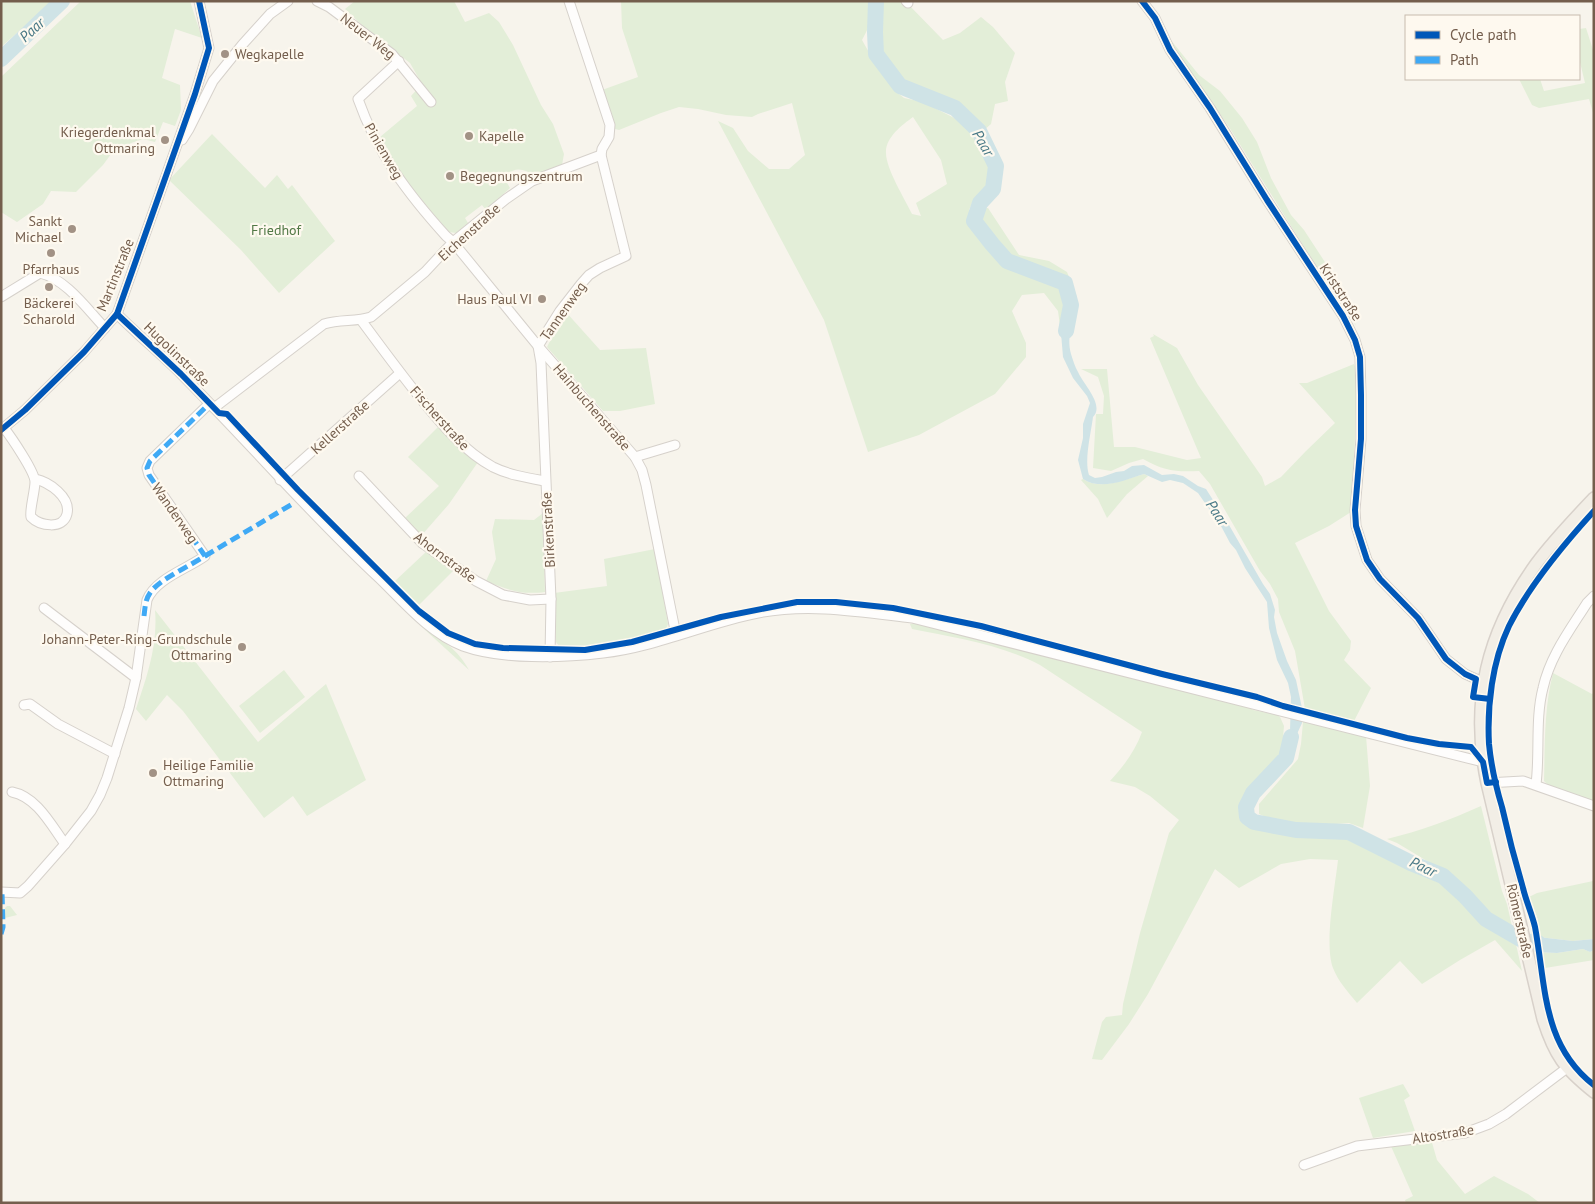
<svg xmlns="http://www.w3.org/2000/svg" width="1595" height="1204" font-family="'PT Sans',sans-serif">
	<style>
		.green { fill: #e3eed8; fill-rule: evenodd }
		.water { fill: #cfe3e6 }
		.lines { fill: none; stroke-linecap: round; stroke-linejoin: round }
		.river { stroke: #cfe3e6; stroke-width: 16 }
		.minor-casing { stroke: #d6d1cb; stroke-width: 11 }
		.major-casing { stroke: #d8d1ca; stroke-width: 14 }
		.minor { stroke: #fefdfc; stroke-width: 9 }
		.major { stroke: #f2eee6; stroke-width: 11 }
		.quiet { stroke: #3fa9f5; stroke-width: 5; stroke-dasharray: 10 5; stroke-linecap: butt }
		.cycleway-casing { stroke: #fef9ef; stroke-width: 9 }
		.cycleway { stroke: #0057b8; stroke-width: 6 }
		.poi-dot { fill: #a29285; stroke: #fef9ef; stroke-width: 2 }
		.labels { text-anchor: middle; stroke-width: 4.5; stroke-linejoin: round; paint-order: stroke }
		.street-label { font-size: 14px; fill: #745e4d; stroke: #fef9ef }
		.poi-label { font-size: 14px; fill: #745e4d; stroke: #fef9ef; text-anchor: start }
		.park-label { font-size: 14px; fill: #527946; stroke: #fef9ef }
		.water-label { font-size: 15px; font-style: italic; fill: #487886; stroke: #fef9ef }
	</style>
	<rect width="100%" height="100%" fill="#f7f4ec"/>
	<g class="green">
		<path d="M1,1H53L1,47Z"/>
		<path d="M81,1H190L202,38L175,29L162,78L180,85L181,110L175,126L163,122L155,142L143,139L131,143L111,154L103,165L76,192L51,191L43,204L17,222L1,212V77Z"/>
		<path d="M355,1H454L465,22L489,13L499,22L513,45L541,105L553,124L564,154L562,165L533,175C524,168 511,166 505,179L510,188L486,210L482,205L465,218L468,223L456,233L449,232L413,190L390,157L380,137L417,106L411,96L422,84L410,63L366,29L345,9Z"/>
		<path d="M621,1H870C874,16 869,27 862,40L880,72L899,94L904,98L923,102L962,122L976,133L986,150L993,169L990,184L972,203L969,210L988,208L1019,255L1049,261L1067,272L1077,297L1074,311L1067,307L1061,333L1058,311L1044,293L1022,295L1012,311L1026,343V357L995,394L919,435L868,452L824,320L718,121L733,128L748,151L769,169H789L805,155L792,103L758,114L752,117L726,115L698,109L679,107L661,113L619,130L615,129L602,90L638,77L622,28ZM913,117L941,160L947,184L916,203L921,216L912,214C905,199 886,169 886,153C885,138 902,125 913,117Z"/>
		<path d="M879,1H905L943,40L960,33L981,17L993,27L1015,53L1005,82L1008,101L995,104L991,124L984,130L958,107L904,83L883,51L878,34L882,21L883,12Z"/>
		<path d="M1586,28L1594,53V116L1589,99L1539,108L1532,105L1519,79H1540L1544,91L1585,83L1579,58V29Z"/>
		<path d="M1170,39L1199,75L1220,91L1242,118L1257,142L1271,178L1291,215L1304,230L1336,279L1351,309L1356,326L1351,317L1336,298L1229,127L1181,59Z"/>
		<path d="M212,134L265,188L277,175L288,189L292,185L335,241L279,293L241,250L169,180Z"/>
		<path d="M565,311L600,350L646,348L655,404L620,411H603L547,347Z"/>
		<path d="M1153,334L1177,348L1198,385L1262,477L1265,486L1281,477L1306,451L1335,423L1299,383H1307L1354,364C1360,377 1357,393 1356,406C1355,442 1354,477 1351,512L1329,526L1295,543L1329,611L1351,641L1350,650L1344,660L1371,688L1353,723L1305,709L1295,651L1279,612L1278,599L1270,584L1260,571L1210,484L1199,471C1175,472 1164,471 1143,459L1129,463L1111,471L1093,468L1096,414H1103L1104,396L1098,377L1081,369H1107L1114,447H1135L1187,460L1201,458L1150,338L1154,336Z"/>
		<path d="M439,426L478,462L449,504L421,536L404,519L439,486L408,457Z"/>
		<path d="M1144,474L1148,476L1127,494L1107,518L1098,499L1081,480L1083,479C1101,491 1125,479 1144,474Z"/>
		<path d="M543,513L545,592C520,595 509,590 486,581L496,559L492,532L495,519L534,520Z"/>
		<path d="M655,549L668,624L666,629C630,641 598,646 561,649L556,642L554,593L607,586L604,559Z"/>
		<path d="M427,551L453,571L418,606L394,582Z"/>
		<path d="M155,610L258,742L326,684L366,780L307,816L293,796L264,818L183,711L167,695L146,721L136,709C147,676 158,646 155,610Z"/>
		<path d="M916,623L1249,707L1253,710L1277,715L1280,717L1284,726L1282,749L1274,768L1263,779L1252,787L1239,807L1247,820L1257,826L1302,835L1342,837L1437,882V867L1397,843L1387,839C1420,831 1450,820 1481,806L1502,891L1507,904L1522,971L1495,940L1460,960L1422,984L1400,961L1357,1003C1348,992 1338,981 1333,968C1324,944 1335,887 1338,860L1310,859L1281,864L1239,888L1215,869L1148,994L1129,1024L1102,1060L1092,1059L1102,1022L1106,1017L1122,1015L1123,1004L1140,933L1169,833L1179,820L1150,796L1135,787L1110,781C1124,766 1135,751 1142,732L1040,665C1003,645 953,637 912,629L910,624Z"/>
		<path d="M423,628C443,640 457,649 469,670Z"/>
		<path d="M284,670L305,697L260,733L239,706Z"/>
		<path d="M1553,673L1592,694L1594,692V802L1548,785L1544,781C1545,745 1544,708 1553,673Z"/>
		<path d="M1303,722L1366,736L1370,786L1363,828L1349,823L1310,826L1270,819L1259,814V804L1298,759L1301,744Z"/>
		<path d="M1593,881L1594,939L1573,941L1530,936L1538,920L1529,897L1537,893Z"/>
		<path d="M7,906H10L17,915L5,918V908Z"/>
		<path d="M1583,949L1590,952L1594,950V960L1539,969L1534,952L1557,953Z"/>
		<path d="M1403,1084L1410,1096L1404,1100L1415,1131L1373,1138L1359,1098Z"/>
		<path d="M1431,1139L1437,1160L1465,1194L1494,1176L1528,1194L1540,1203H1406L1405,1200L1413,1196L1390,1144Z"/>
	</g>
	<g class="water">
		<path d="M1067,307L1074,311C1071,326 1067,339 1071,354C1073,360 1075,367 1078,372C1083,384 1105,405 1093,417C1091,433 1084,460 1089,475L1095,478L1102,477L1116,472L1124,471L1132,466L1144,465L1162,475L1174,474L1183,476L1198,486L1206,489L1229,525L1263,584L1270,594L1275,610L1274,617L1277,633L1287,661L1296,680L1302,708V723L1286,758L1285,755L1290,731L1291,697L1288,683L1277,660L1269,628L1267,602L1245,568L1236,550L1230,543L1221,526L1198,493L1183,483L1170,480L1162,482L1144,474C1125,480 1101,491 1083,479L1078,460L1083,438V424L1090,403L1087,396L1073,378L1063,357L1061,333Z"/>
		<path d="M1530,936L1573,941L1594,939V950L1590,952L1583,949L1557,953L1534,952Z"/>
	</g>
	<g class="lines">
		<g class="river">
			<path d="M876,1L875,32L876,54L900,86L955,108L979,131L996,166L993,189L980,203L974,221L992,244L1007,261L1065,283L1071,305L1066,331"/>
			<path d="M1,59L62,1"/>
			<path d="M1291,737L1286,758L1253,793L1246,807L1247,817L1254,822L1296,830L1349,832L1411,863L1443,876L1465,896L1486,919L1524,941L1538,943"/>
		</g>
		<g class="minor-casing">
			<g id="minor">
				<path d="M317,1L329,7L392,54L431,102"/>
				<path d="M906,1L908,3"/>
				<path d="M1142,1L1155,18L1170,50L1210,108L1267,200L1343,316L1355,340L1360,357L1361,395V439L1355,510L1356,526L1367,560L1380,579L1418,618L1446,659L1465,674L1483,682"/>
				<path d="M399,61L358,99C377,153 408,194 446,236L453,242L538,346L635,457L642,470L646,485L676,635"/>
				<path d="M182,140L189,129L213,81L242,45L270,14L288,1"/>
				<path d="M1,297L40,273C66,279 87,309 105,328"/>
				<path d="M117,314C138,335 161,354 182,375C249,442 310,514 379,578C404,602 429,633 463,646C502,660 561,658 603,653C656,647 706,623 758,613C809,603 861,612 912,618L1483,762"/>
				<path d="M361,320C381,347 400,373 421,399C442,425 464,451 493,467C509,475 528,478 545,481"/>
				<path d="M214,408L324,324C340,319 356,322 371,317L425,272L453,242L506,199L532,181L601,155L602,149L609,137L610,125L569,1"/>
				<path d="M4,428C11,437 35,472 35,482C35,491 29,512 31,517C40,526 63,530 67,514C71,497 49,482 35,479"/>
				<path d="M1,430L25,410L84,352L117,314L195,94L209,48L199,1"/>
				<path d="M635,457L675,445"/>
				<path d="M359,476L422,543L476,581L503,595L530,600L551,599"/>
				<path d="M280,480L400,373"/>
				<path d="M44,608L136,678"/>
				<path d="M550,657L551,599L541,363L538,346L560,311L581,284L589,275L600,268L626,256L601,155"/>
				<path d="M24,705L30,704L58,724L115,754"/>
				<path d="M1487,783L1523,781L1594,806"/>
				<path d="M1536,784C1540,753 1535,719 1543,688C1550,656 1570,630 1587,603L1594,596"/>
				<path d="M12,792C37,797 51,825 65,844"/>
				<path d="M1,892L20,893L28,886L65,844L91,811L100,795L107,778L129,708L136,678L147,600C155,579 187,569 205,556L149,475L147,468L150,461L209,404"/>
				<path d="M1304,1165L1357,1146L1465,1133L1489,1124L1506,1114L1567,1068"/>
			</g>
		</g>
		<g class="major-casing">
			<path id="major" d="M1594,498C1574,519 1553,541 1536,564C1487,632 1470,701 1487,783L1543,1019C1555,1056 1564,1068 1594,1092"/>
		</g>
		<use href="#minor" class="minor"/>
		<use href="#major" class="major"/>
		<g class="quiet">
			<path d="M205,556L294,503"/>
			<path d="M144,616C145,609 145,600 150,593C158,580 190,566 205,556L149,475L147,468L150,461L209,404"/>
			<path d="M1,934L3,927L2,892"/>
		</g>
		<g class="cycleway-casing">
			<g id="cycleway">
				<path d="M1142,1L1155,18L1170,50L1210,108L1267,200L1343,316L1355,340L1360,357L1361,395V439L1355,510L1356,526L1367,560L1380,579L1418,618L1446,659L1465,674L1476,679L1473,697L1490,699"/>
				<path d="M117,314L181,374L219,413L227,414L298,490L419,611L448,633L475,644L503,648L585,650L632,642L721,617L797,602H836L893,608L981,626L1162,674L1257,697L1283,706L1407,738L1439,744L1471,747L1483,762L1487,783L1496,782"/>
				<path d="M1,430L25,410L84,352L117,314L195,94L209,48L199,1"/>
				<path d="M1594,511C1564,544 1529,586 1509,626C1492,662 1487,706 1489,744C1491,765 1496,787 1502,807C1508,834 1515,861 1523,888C1526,901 1532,914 1535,927C1546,986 1542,1045 1594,1085"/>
			</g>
		</g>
		<use href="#cycleway" class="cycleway"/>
	</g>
	<g class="poi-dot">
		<circle cx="225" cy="54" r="5"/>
		<circle cx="469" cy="136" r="5"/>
		<circle cx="165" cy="140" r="5"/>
		<circle cx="450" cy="176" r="5"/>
		<circle cx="72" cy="229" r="5"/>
		<circle cx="51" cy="253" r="5"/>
		<circle cx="49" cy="287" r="5"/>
		<circle cx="542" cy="299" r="5"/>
		<circle cx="242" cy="647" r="5"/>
		<circle cx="153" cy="773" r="5"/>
	</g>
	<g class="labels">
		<g class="street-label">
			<text transform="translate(368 36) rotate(38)" y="5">Neuer Weg</text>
			<text transform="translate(384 151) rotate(60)" y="5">Pinienweg</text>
			<text transform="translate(469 232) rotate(-42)" y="5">Eichenstraße</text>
			<text transform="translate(115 275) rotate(-68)" y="5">Martinstraße</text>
			<text transform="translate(1341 292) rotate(57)" y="5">Kriststraße</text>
			<text transform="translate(563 311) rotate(-55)" y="5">Tannenweg</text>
			<text transform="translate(177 354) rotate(44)" y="5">Hugolinstraße</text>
			<text transform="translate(592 407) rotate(49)" y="5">Hainbuchenstraße</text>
			<text transform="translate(440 418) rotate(48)" y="5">Fischerstraße</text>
			<text transform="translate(340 427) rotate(-42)" y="5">Kellerstraße</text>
			<text transform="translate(175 513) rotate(55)" y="5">Wanderweg</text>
			<text transform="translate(548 530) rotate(-93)" y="5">Birkenstraße</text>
			<text transform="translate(445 557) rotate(37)" y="5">Ahornstraße</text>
			<text transform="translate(1520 921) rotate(77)" y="5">Römerstraße</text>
			<text transform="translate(1443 1134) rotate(-9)" y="5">Altostraße</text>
		</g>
		<g class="poi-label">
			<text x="235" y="59">Wegkapelle</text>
			<text x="155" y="137" text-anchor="end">Kriegerdenkmal<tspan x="155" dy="16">Ottmaring</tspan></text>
			<text x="479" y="141">Kapelle</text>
			<text x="460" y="181">Begegnungszentrum</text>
			<text x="62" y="226" text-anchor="end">Sankt<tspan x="62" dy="16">Michael</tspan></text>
			<text x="51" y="274" text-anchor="middle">Pfarrhaus</text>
			<text x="532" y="304" text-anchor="end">Haus Paul VI</text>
			<text x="49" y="308" text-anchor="middle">Bäckerei<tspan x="49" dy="16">Scharold</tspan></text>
			<text x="232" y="644" text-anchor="end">Johann-Peter-Ring-Grundschule<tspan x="232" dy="16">Ottmaring</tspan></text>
			<text x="163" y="770">Heilige Familie<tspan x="163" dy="16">Ottmaring</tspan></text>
		</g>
		<g class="park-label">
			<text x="276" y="235">Friedhof</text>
		</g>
		<g class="water-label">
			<text transform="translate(32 30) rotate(-43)" y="5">Paar</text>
			<text transform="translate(983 143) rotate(59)" y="5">Paar</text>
			<text transform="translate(1217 513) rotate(57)" y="5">Paar</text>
			<text transform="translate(1423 867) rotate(25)" y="5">Paar</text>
		</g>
	</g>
	<rect width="1595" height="1204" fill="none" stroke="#745e4d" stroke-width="5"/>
	<rect x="1405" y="15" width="175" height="65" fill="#fef9ef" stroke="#c7bbae"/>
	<rect x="1415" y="31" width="25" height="8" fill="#0057b8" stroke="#c7bbae"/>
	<text x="1450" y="40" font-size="15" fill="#745e4d">Cycle path</text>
	<rect x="1415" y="56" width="25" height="8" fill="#3fa9f5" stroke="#c7bbae"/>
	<text x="1450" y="65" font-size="15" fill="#745e4d">Path</text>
</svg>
